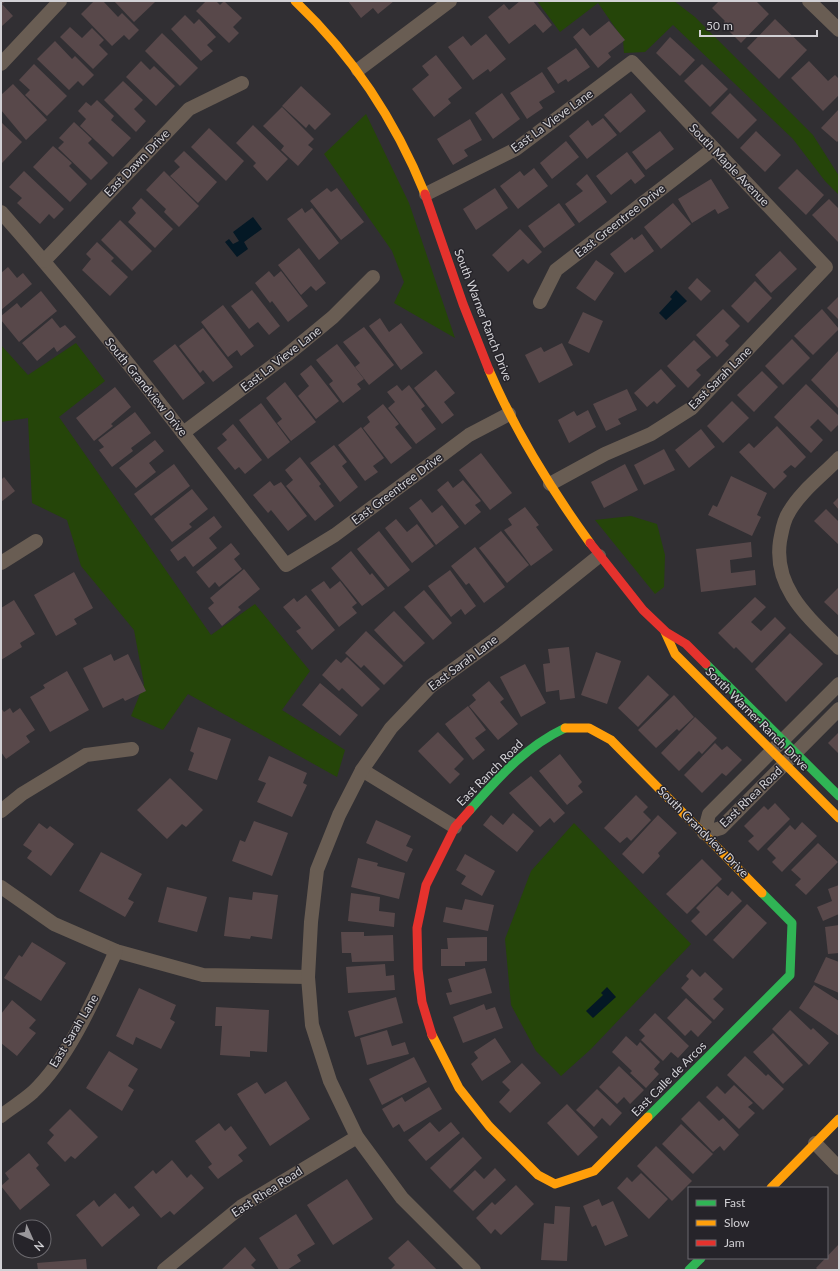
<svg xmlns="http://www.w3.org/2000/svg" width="840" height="1271" font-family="Lato,sans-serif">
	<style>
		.green { fill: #254509 }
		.water { fill: #041825 }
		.building { fill: #58484a }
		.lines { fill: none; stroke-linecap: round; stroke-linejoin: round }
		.street { stroke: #695d53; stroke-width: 14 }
		.fast { stroke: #30b455; stroke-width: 9 }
		.slow { stroke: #ff9f0a; stroke-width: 9 }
		.jam { stroke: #e5322d; stroke-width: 9 }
		.labels { text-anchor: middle; stroke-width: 3; stroke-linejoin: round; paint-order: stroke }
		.street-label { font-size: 12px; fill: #d2d1d5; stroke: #26242a }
	</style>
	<rect width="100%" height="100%" fill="#312f33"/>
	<g class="green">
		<path d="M537,1H674L695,17L813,135L839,176V195L825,181L793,139L673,25L645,52L624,53L623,39L598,3L560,32Z"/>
		<path d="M366,114L409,203L455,338L394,303L404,282L392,251L324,154Z"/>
		<path d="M76,343L105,381L59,417L211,635L255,604L310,671L282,710L345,750L337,777L188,694L163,730L131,716L144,684L134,630L81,566L67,520L32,503L28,418L1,422V345L28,375Z"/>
		<path d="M631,516L657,524L665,555L664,587L655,594L595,520Z"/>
		<path d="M574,823L691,944L591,1049L561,1076L536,1051L511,1005L505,939L531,871Z"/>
	</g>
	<g class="water">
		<path d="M253,217L262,229L244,242L248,249L237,257L225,242L229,239L233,244L239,241L233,232Z"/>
		<path d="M676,290L687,301L666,320L659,313L672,299L670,297Z"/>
		<path d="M607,987L616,997L593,1018L586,1011L603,995L601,993Z"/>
	</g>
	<g class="building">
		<path d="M1,1H6L2,4L13,16L2,26Z"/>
		<path d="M94,1H103L118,17L122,13L139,30L129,40L124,35L112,46L81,14Z"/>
		<path d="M114,1H154L155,2L134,22Z"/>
		<path d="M206,1H216L220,5L224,1L242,18L233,27L239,33L229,43L196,11Z"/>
		<path d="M348,1H394L378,14L373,8L361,18Z"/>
		<path d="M520,1H533L552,25L543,33L535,24L509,44L488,17L504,4L509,10Z"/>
		<path d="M719,1H756L769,14L741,43L722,24L725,21L712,8Z"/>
		<path d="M185,15L194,24L199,19L216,37L207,45L213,51L201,61L171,29Z"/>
		<path d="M775,19L807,50L779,79L747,48Z"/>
		<path d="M609,21L625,40L608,53L611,57L598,68L573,37L583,28L590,36Z"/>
		<path d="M70,27L82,38L92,28L104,40L99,45L108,54L93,69L60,37Z"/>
		<path d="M162,33L198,68L180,86L145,51Z"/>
		<path d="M486,34L506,59L490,72L488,69L473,80L448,47L463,36L471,46Z"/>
		<path d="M670,37L695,60L680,76L656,53Z"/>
		<path d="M55,41L72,59L75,56L94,75L83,86L78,81L69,90L37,59Z"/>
		<path d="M576,48L590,67L568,82L566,79L558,84L547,68Z"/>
		<path d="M436,55L462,88L448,99L451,103L434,117L412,89L429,75L422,66Z"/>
		<path d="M141,61L150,70L154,66L175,86L156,106L126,77Z"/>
		<path d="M809,61L828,81L835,75L839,79V95L823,111L791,78Z"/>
		<path d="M34,64L67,96L47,116L25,95L30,90L19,80Z"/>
		<path d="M702,64L728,89L710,107L684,81Z"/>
		<path d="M542,72L555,92L539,102L543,108L527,119L510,93Z"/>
		<path d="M123,81L143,100L134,109L146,121L136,132L104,100Z"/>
		<path d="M13,84L47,120L26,140L1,110V95Z"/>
		<path d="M301,86L331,114L315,130L309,124L306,128L282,106Z"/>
		<path d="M502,93L520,119L493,139L475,113Z"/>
		<path d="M631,93L646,111L620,133L604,115Z"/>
		<path d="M730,93L757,120L738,139L711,113Z"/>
		<path d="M97,100L114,116L111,120L131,138L113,157L80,126L86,119L78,111L86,102L91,106Z"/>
		<path d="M282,107L314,139L308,145L313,149L298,166L281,150L284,146L263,126Z"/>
		<path d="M839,109V140L837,142L821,128Z"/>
		<path d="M603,118L617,135L587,159L569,136L588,120L592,126Z"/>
		<path d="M470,119L482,140L464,150L468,156L453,165L437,139Z"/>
		<path d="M1,122L22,142L2,163L1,162Z"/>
		<path d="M74,122L92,139L88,143L108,163L91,180L58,148L64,142L59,138Z"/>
		<path d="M253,125L288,159L267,181L253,166L256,163L236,143Z"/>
		<path d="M209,128L244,161L226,181L191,147Z"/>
		<path d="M660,131L674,149L646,170L632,152Z"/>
		<path d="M756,131L781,155L765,172L740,148Z"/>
		<path d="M566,141L579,157L552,179L540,163Z"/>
		<path d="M53,146L72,163L69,166L87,184L70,202L33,167Z"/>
		<path d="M184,151L217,182L198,203L170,176L180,167L174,161Z"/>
		<path d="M627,152L645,176L635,184L631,179L611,195L596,176Z"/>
		<path d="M534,168L548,186L518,209L500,186L520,171L524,176Z"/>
		<path d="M797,169L824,195L806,215L778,188Z"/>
		<path d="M24,171L64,209L54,219L49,214L40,224L17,203L22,198L9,187Z"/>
		<path d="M164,171L199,206L179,227L164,212L166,209L146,190Z"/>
		<path d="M587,174L607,202L579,223L565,204L583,191L576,184Z"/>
		<path d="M711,179L729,208L718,214L715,209L692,223L678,199Z"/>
		<path d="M327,188L331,192L337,188L364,222L341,240L310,201Z"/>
		<path d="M495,188L508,208L476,230L463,209Z"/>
		<path d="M141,198L173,229L155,248L128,222L136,213L132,208Z"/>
		<path d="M829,199L839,209L838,242L812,215Z"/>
		<path d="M559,203L575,225L544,248L528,226Z"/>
		<path d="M673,203L691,224L661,249L644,227Z"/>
		<path d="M302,208L305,213L312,208L339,243L319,260L287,219Z"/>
		<path d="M120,220L152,251L132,271L101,240Z"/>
		<path d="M520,229L542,252L528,264L523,259L508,272L492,255Z"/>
		<path d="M642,234L654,251L625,273L610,254L632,237L634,240Z"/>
		<path d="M97,242L114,258L111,261L128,277L110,296L82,270L91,259L86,254Z"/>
		<path d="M299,248L326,283L316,291L311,286L301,295L278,265Z"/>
		<path d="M780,251L797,269L771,293L755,275Z"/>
		<path d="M596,260L614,273L595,301L576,288Z"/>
		<path d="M8,267L17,278L23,273L32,284L1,310V273Z"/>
		<path d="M269,271L274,277L281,271L308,306L288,322L272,301L270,303L255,283Z"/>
		<path d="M697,278L711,291L701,301L688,288Z"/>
		<path d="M755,281L772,298L748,323L731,306Z"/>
		<path d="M252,290L280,326L269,335L258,322L249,329L231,306Z"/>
		<path d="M41,291L57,311L19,342L1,320V316L17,303L21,308Z"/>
		<path d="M839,296V320L827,308Z"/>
		<path d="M223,305L254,346L241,356L237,350L228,357L201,322Z"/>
		<path d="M723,309L740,326L725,341L729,345L717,357L696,335Z"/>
		<path d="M822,309L839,329L813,355L794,336Z"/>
		<path d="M583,312L603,321L589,353L568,343Z"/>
		<path d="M52,318L60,328L65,325L76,337L57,352L54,347L37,361L22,343Z"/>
		<path d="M380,318L389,332L401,323L423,353L401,370L369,326Z"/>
		<path d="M364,327L394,365L369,385L355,367L360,363L343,342Z"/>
		<path d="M203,328L233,367L213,382L203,370L200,373L179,346Z"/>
		<path d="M792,339L810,358L783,385L765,366Z"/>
		<path d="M694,340L711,357L696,370L701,375L688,388L667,366Z"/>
		<path d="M562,343L573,365L539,383L525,355L541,347L544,352Z"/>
		<path d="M175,344L205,383L183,400L153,361Z"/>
		<path d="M337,344L364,379L357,384L361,389L343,403L329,384L333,381L316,360Z"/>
		<path d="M839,350V409L811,380Z"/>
		<path d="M311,365L339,401L316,419L298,396L309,386L300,374Z"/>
		<path d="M661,369L676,386L657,404L654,401L647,407L634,393Z"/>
		<path d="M436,370L455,393L444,402L454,415L442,424L414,388Z"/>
		<path d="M762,371L778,387L754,412L737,395Z"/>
		<path d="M285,382L316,422L291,441L277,423L282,419L266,398Z"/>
		<path d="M806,384L839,416V424L831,432L818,419L810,427L823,440L811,453L774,417Z"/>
		<path d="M397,385L402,391L409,385L425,406L421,409L436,429L416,444L388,408L395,402L387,392Z"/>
		<path d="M115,387L131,407L111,424L113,426L94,441L76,418Z"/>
		<path d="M627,389L637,410L618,419L621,424L606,431L593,404Z"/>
		<path d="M732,401L749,418L723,443L707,426Z"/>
		<path d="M261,403L290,442L268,459L239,420Z"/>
		<path d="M383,404L399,424L395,427L412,448L391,464L363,428L370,422L367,417Z"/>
		<path d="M588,410L596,427L569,443L558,420L574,411L577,416Z"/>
		<path d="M135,412L151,433L131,448L133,451L112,467L99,450L104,447L98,440Z"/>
		<path d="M233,424L262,460L245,474L239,467L235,470L217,448L227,440L222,434Z"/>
		<path d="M777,426L806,457L795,468L791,465L783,472L787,476L774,489L739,452L749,443L754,448Z"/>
		<path d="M361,427L384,458L373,466L378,472L365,481L338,445Z"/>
		<path d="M701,429L715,447L689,468L675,450Z"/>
		<path d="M155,440L164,451L149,463L156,472L136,488L119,468Z"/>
		<path d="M334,445L347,462L342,466L358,487L340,502L310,463Z"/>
		<path d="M664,449L675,470L644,485L634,465Z"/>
		<path d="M481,453L512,493L490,510L459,470Z"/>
		<path d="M300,457L321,484L319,486L334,506L315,521L286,486L293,480L285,470Z"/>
		<path d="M174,464L190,486L151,516L134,494Z"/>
		<path d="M625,464L638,490L604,508L591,482Z"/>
		<path d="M731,476L767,493L757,515L761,517L752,536L708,515L713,505L717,507Z"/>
		<path d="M4,477L15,491L1,502V480Z"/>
		<path d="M463,480L481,501L475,505L481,512L465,525L437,490L448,481L453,488Z"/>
		<path d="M270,481L274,486L281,482L307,516L288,531L271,510L268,513L253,495Z"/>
		<path d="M192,489L208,509L189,524L192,527L172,542L154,519Z"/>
		<path d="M839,497V510L833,503Z"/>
		<path d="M421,499L432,513L442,505L459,527L436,545L409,508Z"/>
		<path d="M525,507L539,525L536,527L553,550L531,566L504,530L512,525L508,519Z"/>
		<path d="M826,509L839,522V545L814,521Z"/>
		<path d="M214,516L222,527L209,538L217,548L193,567L185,556L178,561L170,550Z"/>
		<path d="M396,519L407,532L417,524L434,546L412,563L385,528Z"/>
		<path d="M379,531L410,570L388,587L357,549Z"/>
		<path d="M501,531L529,565L507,583L479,548Z"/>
		<path d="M751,542L752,557L730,560L731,573L755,570L756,585L701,592L696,549Z"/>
		<path d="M231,543L240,554L234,559L242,569L219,587L215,582L209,588L196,572Z"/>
		<path d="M475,547L505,587L484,603L469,583L466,585L451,566Z"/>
		<path d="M351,551L370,575L372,573L385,589L362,606L331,568Z"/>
		<path d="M244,569L260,589L238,607L241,610L222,626L208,608L214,603L210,598Z"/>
		<path d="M450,570L476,606L465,615L461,609L451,617L428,586Z"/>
		<path d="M74,572L93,608L74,619L77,624L56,636L34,595Z"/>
		<path d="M324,581L330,589L340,581L357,603L352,607L357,613L339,627L311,590Z"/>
		<path d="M839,587V616L824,602Z"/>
		<path d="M424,590L452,623L433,640L404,607Z"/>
		<path d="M306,595L335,630L312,650L296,631L301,628L283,607L294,598L297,602Z"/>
		<path d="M755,597L766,607L751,622L761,631L775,617L786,628L752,663L736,647L734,649L718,633Z"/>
		<path d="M14,600L35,634L20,643L22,647L1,660V608Z"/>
		<path d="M394,611L425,643L404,662L374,630Z"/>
		<path d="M366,631L403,666L384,685L364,665L361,668L345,653Z"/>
		<path d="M790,633L823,664L786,702L755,669Z"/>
		<path d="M569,647L575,698L560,700L559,690L546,692L543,664L550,663L548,649Z"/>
		<path d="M596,652L621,661L607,704L581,695Z"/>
		<path d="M111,654L114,661L128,654L146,691L125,701L123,698L103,708L83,668Z"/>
		<path d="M347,657L380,689L362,707L342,688L339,691L322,675L336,659L341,663Z"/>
		<path d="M525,664L546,703L521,717L500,677Z"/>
		<path d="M67,671L89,710L50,732L30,697L45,688L43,685Z"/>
		<path d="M648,675L669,695L638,727L618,708Z"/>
		<path d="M489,681L504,699L500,702L518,724L498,740L469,706L476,700L472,695Z"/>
		<path d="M320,683L358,715L340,736L302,705Z"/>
		<path d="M674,695L694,717L679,731L677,729L656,748L638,730Z"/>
		<path d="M468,706L486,730L475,738L485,750L473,760L445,724Z"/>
		<path d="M1,708L4,712L10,708L13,713L20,708L35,730L26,736L30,742L6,759L1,752Z"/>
		<path d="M695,717L717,738L702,754L699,751L679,771L661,753Z"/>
		<path d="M198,727L231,739L217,780L188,770L194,753L190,751Z"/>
		<path d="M438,732L464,759L454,769L460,774L450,784L418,751Z"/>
		<path d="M839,732V754L828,743Z"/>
		<path d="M715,743L722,750L727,746L742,760L726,776L722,773L702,793L684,775Z"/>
		<path d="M560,754L582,782L578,786L583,792L567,805L539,771Z"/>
		<path d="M269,756L307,773L303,783L307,785L292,817L257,802L266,783L258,780Z"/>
		<path d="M531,776L565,813L554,823L550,818L540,827L509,793Z"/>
		<path d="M170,778L203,810L186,827L182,824L167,839L137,810Z"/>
		<path d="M636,795L648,807L643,812L651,820L631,841L627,837L620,843L604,828Z"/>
		<path d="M775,803L790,819L758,851L748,841L754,836L744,826L764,806L768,810Z"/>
		<path d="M513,813L534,831L517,852L483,825L491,815L503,825Z"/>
		<path d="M658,815L677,833L658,853L660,856L643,874L622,854Z"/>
		<path d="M376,820L411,836L406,846L413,849L407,862L366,843Z"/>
		<path d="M254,821L288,833L272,876L232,861L240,840L245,842Z"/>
		<path d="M802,822L817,836L782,872L772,862L776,858L767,849L790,825L795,830Z"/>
		<path d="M39,823L47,829L50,826L74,844L51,876L27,858L32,851L23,845Z"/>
		<path d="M818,843L838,862L806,895L795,885L801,879L791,870Z"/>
		<path d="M101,852L142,874L128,899L134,902L125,917L79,891Z"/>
		<path d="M465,854L495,871L482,896L461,884L466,876L456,870Z"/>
		<path d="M358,858L378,863L377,866L405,873L399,899L351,887Z"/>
		<path d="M702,859L722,879L687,914L666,894Z"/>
		<path d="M839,885V914L823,921L817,907L832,901L828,889Z"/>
		<path d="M717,886L728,896L732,891L742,901L706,936L691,921L700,912L696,908Z"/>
		<path d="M167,887L207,897L197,932L158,922Z"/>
		<path d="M253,892L278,895L272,939L251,936L250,939L224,936L229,897L252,900Z"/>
		<path d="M351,893L380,897L379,911L395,913L394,927L348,921Z"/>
		<path d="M465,899L494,905L488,931L443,922L446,907L462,910Z"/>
		<path d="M747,904L767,923L733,959L713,940Z"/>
		<path d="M839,925V953L828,954L825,927Z"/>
		<path d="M341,932H364V936L393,935L394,961L352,962L351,953H342Z"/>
		<path d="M487,937V961L465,962V966H441V949H448L447,938Z"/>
		<path d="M32,942L66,963L41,1001L4,978L19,955L22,957Z"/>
		<path d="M826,957L839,962V993L814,982Z"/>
		<path d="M385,964L386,976L394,975L395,990L348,993L346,967Z"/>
		<path d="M485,968L492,993L450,1005L446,993L452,992L448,979Z"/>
		<path d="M692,969L700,977L705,972L723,989L713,999L724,1009L714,1020L681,988L689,979L686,976Z"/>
		<path d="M814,985L839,1001V1036L799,1008Z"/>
		<path d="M139,988L176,1005L170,1019L175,1022L161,1049L136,1037L133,1045L116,1036Z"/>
		<path d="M396,997L403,1023L355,1037L348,1011Z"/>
		<path d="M686,998L712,1022L698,1037L691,1030L685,1036L667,1018Z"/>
		<path d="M12,1000L36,1020L29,1028L36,1033L17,1056L1,1043V1014Z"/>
		<path d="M484,1004L486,1010L495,1007L503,1028L463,1043L453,1017Z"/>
		<path d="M216,1007L269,1010L267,1052L250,1051V1057L220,1055L222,1026H215Z"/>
		<path d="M790,1010L811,1030L813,1028L829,1043L809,1065L772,1029Z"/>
		<path d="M655,1013L689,1046L678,1058L671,1052L663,1061L641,1040L645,1036L639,1030Z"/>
		<path d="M387,1030L392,1046L405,1042L409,1054L367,1065L360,1038Z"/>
		<path d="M773,1033L803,1065L783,1084L753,1052Z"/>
		<path d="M626,1036L637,1046L640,1042L660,1062L654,1069L659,1074L646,1088L630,1073L632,1071L612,1052Z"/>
		<path d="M495,1038L511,1062L482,1081L471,1064L478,1058L474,1052Z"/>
		<path d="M109,1051L138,1069L128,1086L134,1090L122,1111L86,1088Z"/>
		<path d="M745,1056L766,1076L768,1074L784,1089L763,1110L727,1075Z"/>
		<path d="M414,1057L427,1082L382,1105L369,1079Z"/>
		<path d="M522,1063L541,1083L510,1113L499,1102L510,1090L502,1082Z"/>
		<path d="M619,1066L644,1090L630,1104L624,1097L617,1104L599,1087Z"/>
		<path d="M286,1081L310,1119L270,1146L237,1094L257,1082L265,1094Z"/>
		<path d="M734,1085L753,1103L748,1107L755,1113L739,1129L706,1097L717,1086L725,1094Z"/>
		<path d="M429,1087L442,1109L404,1132L399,1124L393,1128L382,1109L402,1097L405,1102Z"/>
		<path d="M597,1089L622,1113L610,1126L602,1118L594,1127L576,1110Z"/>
		<path d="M699,1101L719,1121L723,1118L739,1135L724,1151L720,1146L713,1152L681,1119Z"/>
		<path d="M567,1104L598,1137L578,1156L547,1123Z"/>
		<path d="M70,1109L98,1137L75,1159L71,1156L65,1162L47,1143L54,1135L49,1130Z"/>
		<path d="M430,1122L439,1132L451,1122L460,1133L426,1161L408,1140Z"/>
		<path d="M219,1123L225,1131L231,1126L247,1148L238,1155L243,1161L218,1179L208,1167L212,1164L195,1141Z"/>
		<path d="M681,1124L713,1154L693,1174L662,1144Z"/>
		<path d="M463,1137L482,1158L450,1189L430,1168Z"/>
		<path d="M656,1146L692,1181L672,1201L637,1166Z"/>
		<path d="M29,1153L39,1165L36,1168L50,1185L20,1210L1,1186L9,1179L5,1173Z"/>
		<path d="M172,1160L187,1178L191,1174L204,1188L174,1215L170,1211L161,1218L134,1187L153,1170L156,1174Z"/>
		<path d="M495,1168L506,1180L473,1211L453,1191L475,1170L484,1179Z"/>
		<path d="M641,1173L668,1199L649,1219L617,1188L627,1177L632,1182Z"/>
		<path d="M347,1179L373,1219L333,1245L307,1205Z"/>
		<path d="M516,1185L534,1204L501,1235L495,1229L491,1234L476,1218L492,1202L495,1205Z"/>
		<path d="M115,1193L129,1209L133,1206L140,1215L102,1247L76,1215L94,1200L99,1207Z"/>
		<path d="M599,1199L602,1206L613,1201L628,1236L605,1246L596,1225L592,1227L583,1206Z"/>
		<path d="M555,1206L570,1207L567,1261L541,1260L544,1223L554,1224Z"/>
		<path d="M296,1214L315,1244L297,1255L301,1261L287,1270H279L259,1238Z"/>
		<path d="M408,1240L437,1270H390L395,1265L388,1258Z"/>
		<path d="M839,1244V1270H818L816,1268Z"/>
		<path d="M245,1247L256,1260L251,1265L256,1270H221Z"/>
		<path d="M86,1259L87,1270H38L37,1263Z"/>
	</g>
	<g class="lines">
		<g class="street">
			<path d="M809,1L839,30"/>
			<path d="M1,64L60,1"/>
			<path d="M358,70L450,1"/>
			<path d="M426,194L516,149L632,62L826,267L692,408L651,434L605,454L550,484"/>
			<path d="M1,212C101,325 193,446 286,565L335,535L469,435L509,414"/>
			<path d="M44,261L189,109L242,83"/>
			<path d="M540,302L556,270L713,149"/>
			<path d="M183,433L287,355L333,317L373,277"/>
			<path d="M839,458C823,475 801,491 789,512C783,521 782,531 780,541C773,588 809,618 839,648"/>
			<path d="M1,563L36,541"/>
			<path d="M839,684L709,814L704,833L721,828L839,709"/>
			<path d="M362,770L455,827"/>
			<path d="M1,811L22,794L86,755L132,749"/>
			<path d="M1,887L54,924L116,951L203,975L308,977"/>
			<path d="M1,1116C11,1108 23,1101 33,1092C69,1058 95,997 116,951"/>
			<path d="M815,1143L839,1168"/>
			<path d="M164,1270L242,1206L357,1137"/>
			<path d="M474,1270L402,1198L357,1137L330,1081L312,1025L308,977L311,922L317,870L339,815L362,770L391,728L431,686L501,635L599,556"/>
		</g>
		<g class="fast">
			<path d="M706,664L839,796"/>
			<path d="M470,810C498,778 525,747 565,728"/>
			<path d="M648,1117L790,975L792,923L762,893"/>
			<path d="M689,1270L701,1258"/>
		</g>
		<g class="slow">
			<path d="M295,1C353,56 395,120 425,194"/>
			<path d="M489,370C515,431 551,489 590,543"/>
			<path d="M665,632L675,654L839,818"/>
			<path d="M565,728H589L611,740L762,893"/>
			<path d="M432,1035L459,1088L489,1126L538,1175L555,1184L594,1171L648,1117"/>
			<path d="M771,1188L839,1119"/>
		</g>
		<g class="jam">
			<path d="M425,194L463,304L489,370"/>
			<path d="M590,543L643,610L666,632L686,644L706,664"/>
			<path d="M432,1035L422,1002L418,969L417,928L426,885L455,827L470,810"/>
		</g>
	</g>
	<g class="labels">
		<g class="street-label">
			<text transform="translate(552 121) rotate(-36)" y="4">East La Vieve Lane</text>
			<text transform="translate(137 163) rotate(-46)" y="4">East Dawn Drive</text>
			<text transform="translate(729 165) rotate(46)" y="4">South Maple Avenue</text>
			<text transform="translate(620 221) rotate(-38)" y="4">East Greentree Drive</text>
			<text transform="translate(483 315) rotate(69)" y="4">South Warner Ranch Drive</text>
			<text transform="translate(281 359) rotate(-38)" y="4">East La Vieve Lane</text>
			<text transform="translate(720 378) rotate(-45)" y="4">East Sarah Lane</text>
			<text transform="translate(146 387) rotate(51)" y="4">South Grandview Drive</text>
			<text transform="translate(397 489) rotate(-37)" y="4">East Greentree Drive</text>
			<text transform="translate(463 663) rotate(-37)" y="4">East Sarah Lane</text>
			<text transform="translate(757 719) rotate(45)" y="4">South Warner Ranch Drive</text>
			<text transform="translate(490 773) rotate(-45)" y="4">East Ranch Road</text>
			<text transform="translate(751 797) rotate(-44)" y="4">East Rhea Road</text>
			<text transform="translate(703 832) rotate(45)" y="4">South Grandview Drive</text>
			<text transform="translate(74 1031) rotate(-59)" y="4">East Sarah Lane</text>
			<text transform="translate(669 1079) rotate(-45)" y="4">East Calle de Arcos</text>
			<text transform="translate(267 1192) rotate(-33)" y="4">East Rhea Road</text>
		</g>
	</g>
	<rect width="840" height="1271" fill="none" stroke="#d2d1d5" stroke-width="4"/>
	<rect x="688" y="1187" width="140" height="72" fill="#26242a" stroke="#6b696e"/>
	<rect x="696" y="1200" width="20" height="6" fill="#30b455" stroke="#6b696e"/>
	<text x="724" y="1207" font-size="12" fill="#d2d1d5">Fast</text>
	<rect x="696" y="1220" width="20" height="6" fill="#ff9f0a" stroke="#6b696e"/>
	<text x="724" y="1227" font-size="12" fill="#d2d1d5">Slow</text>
	<rect x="696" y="1240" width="20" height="6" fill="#e5322d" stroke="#6b696e"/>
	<text x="724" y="1247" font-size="12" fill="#d2d1d5">Jam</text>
	<g transform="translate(32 1239) rotate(135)"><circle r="19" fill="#26242a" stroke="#6b696e"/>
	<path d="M0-3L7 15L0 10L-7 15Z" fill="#9a989c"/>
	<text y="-6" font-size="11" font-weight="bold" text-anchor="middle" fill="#d2d1d5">N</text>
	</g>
	<path d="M700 30v6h117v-6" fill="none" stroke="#d2d1d5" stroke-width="2"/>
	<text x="706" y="30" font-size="12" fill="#d2d1d5" stroke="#26242a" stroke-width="3" paint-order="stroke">50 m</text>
</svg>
